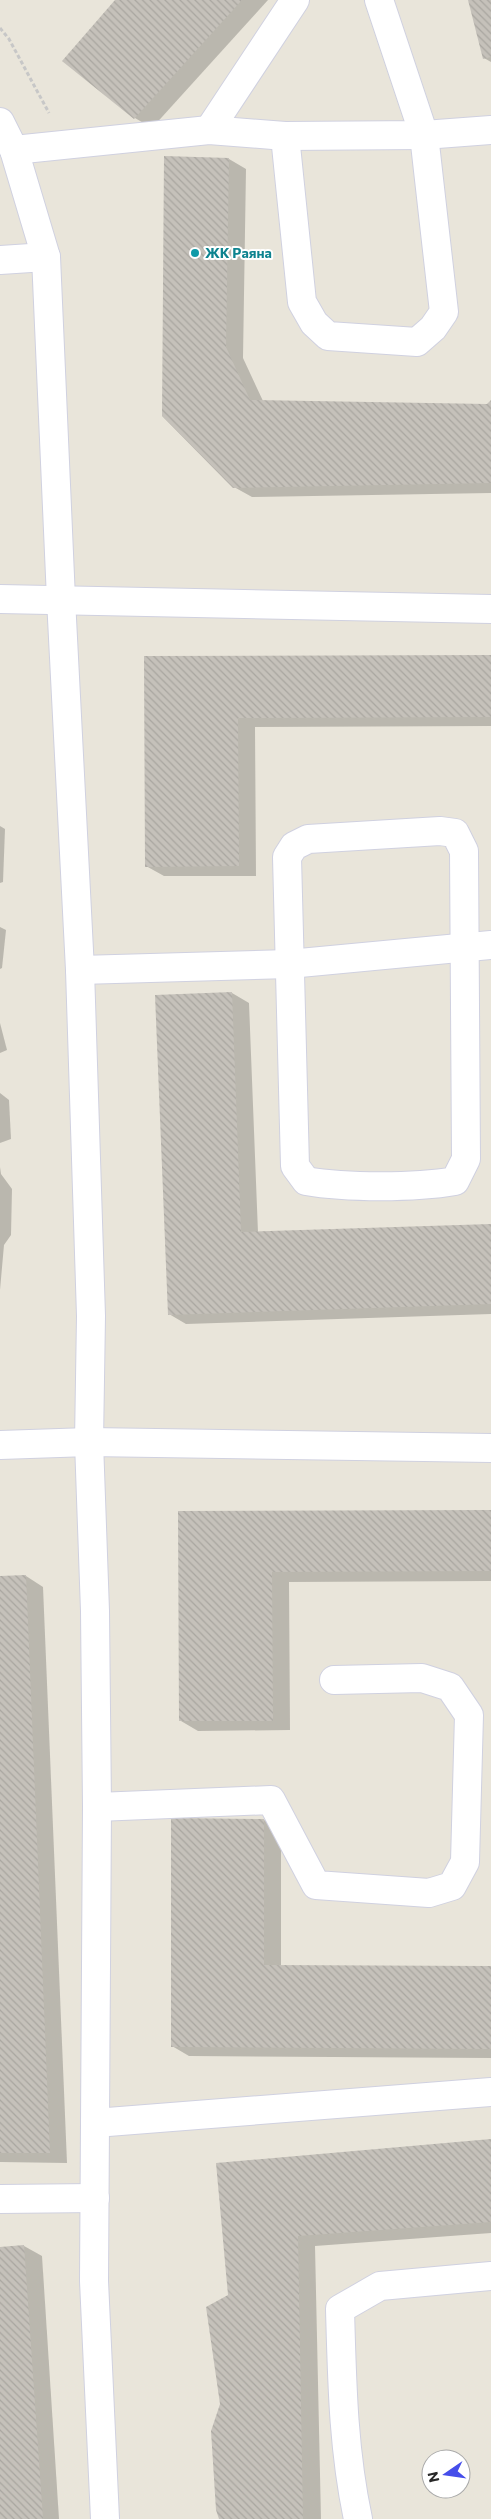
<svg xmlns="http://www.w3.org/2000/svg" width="491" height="2519" font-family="Commissioner,sans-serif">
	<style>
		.shadow { fill: #0003 }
		.building { fill: url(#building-back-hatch) }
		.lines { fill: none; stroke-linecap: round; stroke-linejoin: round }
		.minor-casing { stroke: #d0d1e0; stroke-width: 30 }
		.path { stroke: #c7c7c7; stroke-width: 3; stroke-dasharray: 4 2.5; stroke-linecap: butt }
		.minor { stroke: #fff; stroke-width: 28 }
		.culture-dot { fill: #0f9aa8; stroke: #fff; stroke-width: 2 }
		.labels { text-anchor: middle; stroke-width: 4; stroke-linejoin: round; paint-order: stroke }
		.culture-label { font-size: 14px; font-weight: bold; fill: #0d838f; stroke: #fff; text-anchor: start }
	</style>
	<defs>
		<pattern id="building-back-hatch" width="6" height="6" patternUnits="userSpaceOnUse" patternTransform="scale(1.25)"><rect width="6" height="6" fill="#c5c1ba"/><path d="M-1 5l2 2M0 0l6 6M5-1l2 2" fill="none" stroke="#a9a6a0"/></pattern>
	</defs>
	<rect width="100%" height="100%" fill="#e9e5da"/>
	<g class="shadow">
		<path d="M117,0H268L152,128L135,118Z"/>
		<path d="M470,0H491V62L484,58Z"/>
		<path d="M229,159L246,169L243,358L263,401L487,406L491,401V493L252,497L234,487L163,416Z"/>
		<path d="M491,656V726L255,727L256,876H164L146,866V657Z"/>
		<path d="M0,826L5,829L3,882L0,883Z"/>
		<path d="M0,927L6,930L2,968L0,969Z"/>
		<path d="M232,993L249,1003L258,1233L491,1225V1314L186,1324L169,1314Z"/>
		<path d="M0,1023L7,1050L0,1053Z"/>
		<path d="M0,1093L9,1100L11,1139L0,1143Z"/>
		<path d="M0,1167L1,1174L12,1189L11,1235L4,1245L0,1290Z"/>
		<path d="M491,1511V1581L289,1582L290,1730L198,1731L181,1721L179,1512Z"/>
		<path d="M26,1576L43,1587L67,2163L0,2162V1578Z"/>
		<path d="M264,1820L281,1830V1966L491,1968V2058L189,2056L172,2046Z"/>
		<path d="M491,2140V2233L315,2246L321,2519H221V2405L229,2296L218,2164Z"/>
		<path d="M24,2246L42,2256L59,2519H0V2248Z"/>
	</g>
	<g class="building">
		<path d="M115,0H242L134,119L62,61Z"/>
		<path d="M468,0H491V57L483,59Z"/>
		<path d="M164,156L229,158L226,347L250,400L487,404L491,400V483L233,488L162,416Z"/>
		<path d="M491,655V717L238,718L239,866L145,867L144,656Z"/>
		<path d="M232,992L241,1232L491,1224V1304L168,1315L155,995Z"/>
		<path d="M491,1510V1571L272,1572L273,1721H179L178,1511Z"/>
		<path d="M26,1575L50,2153H0V1576Z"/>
		<path d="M171,1818L264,1819V1965L491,1966V2049L171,2047Z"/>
		<path d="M491,2139V2222L298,2236L303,2519H219L216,2510L211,2431L220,2404L206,2307L228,2295L216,2163Z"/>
		<path d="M24,2245L43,2519H0V2247Z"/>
	</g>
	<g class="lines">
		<g class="minor-casing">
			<g id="minor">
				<path d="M0,122L14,150L46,257L61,599L80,970L91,1316L89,1442L95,1611L97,1807L94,2281L105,2519"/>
				<path d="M209,130L295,0"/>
				<path d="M285,136L302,302L314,323L328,336L417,342L433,328L444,312L424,135L379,0"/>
				<path d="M14,150L209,130L285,136L424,135L491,130"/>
				<path d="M0,260L46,257"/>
				<path d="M0,599L491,609"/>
				<path d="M440,831L455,833L464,851L466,1159L455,1181C415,1188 346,1188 306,1181L295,1166L287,857L294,846L308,839Z"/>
				<path d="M80,970L289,964L491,945"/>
				<path d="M0,1445L89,1442L491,1448"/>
				<path d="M97,1807L271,1800L316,1885L429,1893L452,1886L465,1862L469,1715L450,1687L422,1678L334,1680"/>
				<path d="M95,2123L491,2092"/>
				<path d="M0,2199L95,2198"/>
				<path d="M358,2519C343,2449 342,2380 340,2309L380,2286L491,2276"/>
			</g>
		</g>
		<path class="path" d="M0,28L9,39L49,113"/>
		<use href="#minor" class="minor"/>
	</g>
	<circle class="culture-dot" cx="195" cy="253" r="5"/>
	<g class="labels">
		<g class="culture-label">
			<text x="205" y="258">ЖК Раяна</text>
		</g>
	</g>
	<g transform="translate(446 2474) rotate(257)"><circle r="24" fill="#ffffff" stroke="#a9a9a9"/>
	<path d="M0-4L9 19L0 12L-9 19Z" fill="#464eea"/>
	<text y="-8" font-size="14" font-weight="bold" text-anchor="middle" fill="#282828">N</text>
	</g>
</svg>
